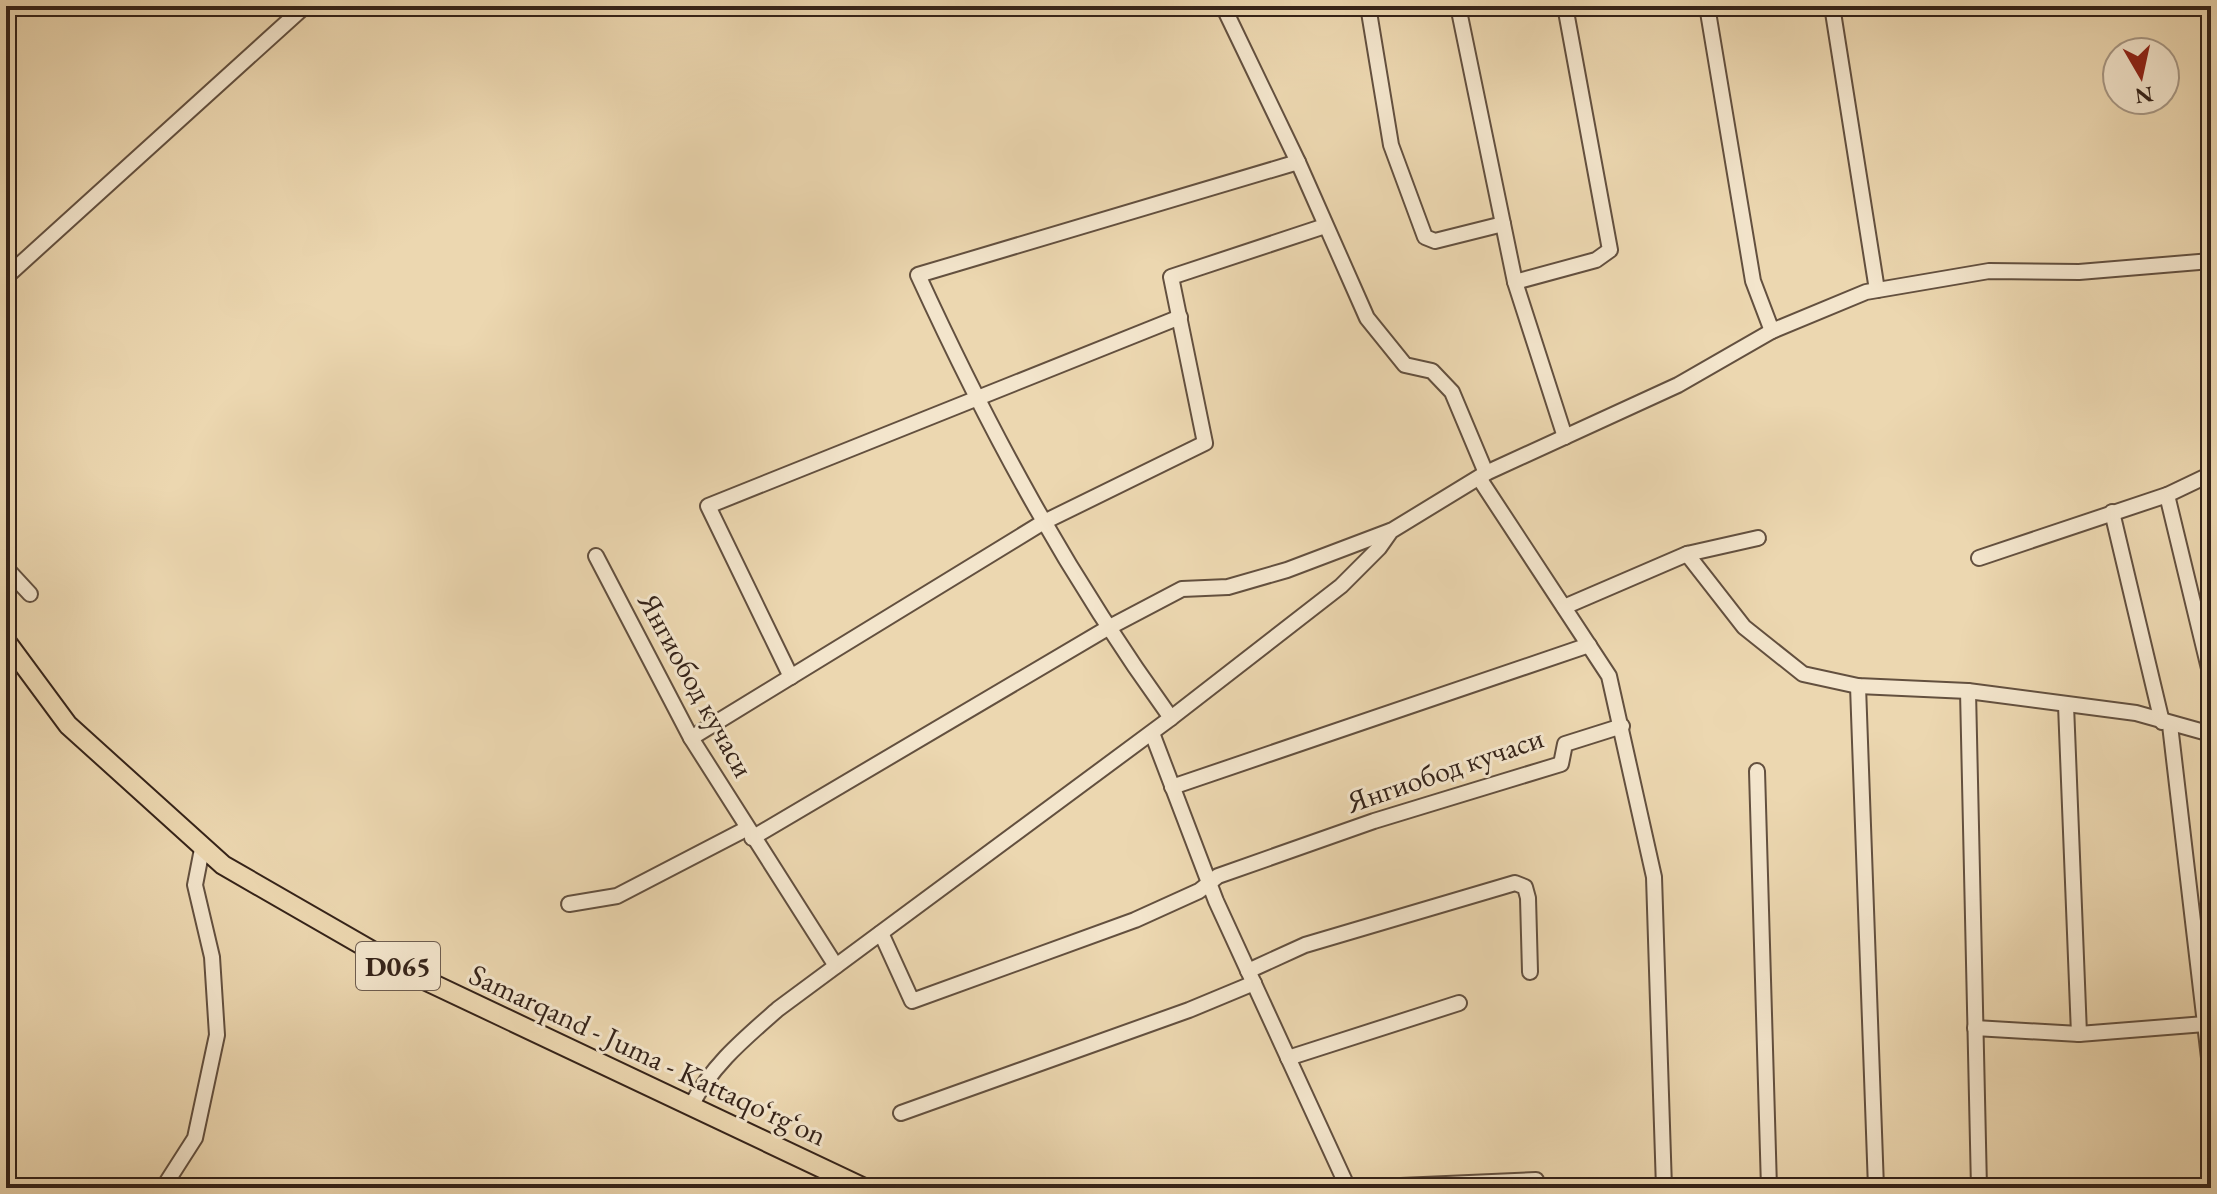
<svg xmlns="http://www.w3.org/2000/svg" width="2217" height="1194" font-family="'EB Garamond',serif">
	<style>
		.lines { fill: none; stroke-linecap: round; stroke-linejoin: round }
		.minor-casing { stroke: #63503f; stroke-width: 18 }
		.major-casing { stroke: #352319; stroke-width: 22 }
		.minor { stroke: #f3e5cc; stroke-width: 14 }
		.major { stroke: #ecd7b0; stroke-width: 18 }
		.labels { text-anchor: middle; stroke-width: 6; stroke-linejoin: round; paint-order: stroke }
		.shield { fill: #f3e5cc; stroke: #6e5d4f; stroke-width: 2 }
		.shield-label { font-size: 28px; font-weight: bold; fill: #352319 }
		.street-label { font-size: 30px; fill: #352319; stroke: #f3e5cc }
	</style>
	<rect width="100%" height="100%" fill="#ecd7b0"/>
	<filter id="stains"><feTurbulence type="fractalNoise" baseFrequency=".0025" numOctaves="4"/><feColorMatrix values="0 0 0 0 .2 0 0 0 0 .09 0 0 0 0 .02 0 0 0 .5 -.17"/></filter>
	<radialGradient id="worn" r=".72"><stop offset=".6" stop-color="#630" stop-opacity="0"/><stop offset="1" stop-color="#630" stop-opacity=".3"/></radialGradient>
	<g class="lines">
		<g class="minor-casing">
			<g id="minor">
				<path d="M1223,6L1298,162"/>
				<path d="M1368,6L1391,145L1425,237L1435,241L1503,224"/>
				<path d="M1458,6L1515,282L1565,437"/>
				<path d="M1707,6L1753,281L1772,331"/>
				<path d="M1832,6L1877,290"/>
				<path d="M6,277L305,6"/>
				<path d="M1515,282L1596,260L1610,250L1565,6"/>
				<path d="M1479,478L1609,676L1654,877L1664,1188"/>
				<path d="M2167,495L2211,677"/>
				<path d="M2112,512L2162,722"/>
				<path d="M1687,554L1758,538"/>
				<path d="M596,556L691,738L836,966"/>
				<path d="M1979,558L2167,495L2211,474"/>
				<path d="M6,568L30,594"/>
				<path d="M1564,607L1687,554L1744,627L1803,674L1858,686L1968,691L2136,713L2211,734"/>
				<path d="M791,677L708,506L1180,317"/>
				<path d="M1858,686L1876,1188"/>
				<path d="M1968,691L1979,1188"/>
				<path d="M2066,705L2079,1034"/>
				<path d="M1171,718C1067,574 992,436 918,275L1298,162L1367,318L1405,365L1432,371L1452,392L1486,473"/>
				<path d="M2170,725L2211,1075"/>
				<path d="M1152,733L1216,901L1348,1188"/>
				<path d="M691,738L1042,523L1205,443L1171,277L1325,226"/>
				<path d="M1757,771L1769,1188"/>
				<path d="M1172,787L1589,645"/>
				<path d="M752,838L1106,629L1182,589L1228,587L1287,570L1390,531"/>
				<path d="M569,904L617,896L746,829"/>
				<path d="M881,933L912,1001L1135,920L1199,891L1218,876L1374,821L1561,764L1565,744L1622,726"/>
				<path d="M1248,971L1305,945L1515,883L1525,887L1528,898L1530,972"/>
				<path d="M1975,1028L2079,1034L2205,1024"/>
				<path d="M1288,1058L1459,1003"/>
				<path d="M691,1106C712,1065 744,1039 778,1009L1171,718L1341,586L1379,548L1391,531L1486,473L1678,385L1772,331L1866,292L1989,271L2079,272L2211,261"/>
				<path d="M901,1113L1189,1010L1254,983"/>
				<path d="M163,1188L195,1138L217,1035L212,957L195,885L202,849"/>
				<path d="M1355,1188L1536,1180V1188"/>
			</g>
		</g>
		<g class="major-casing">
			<path id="major" d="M6,641L68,725L223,865L414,975L864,1188"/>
		</g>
		<use href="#minor" class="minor"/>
		<use href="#major" class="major"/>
	</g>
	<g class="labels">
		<rect class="shield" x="356" y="942" width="84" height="48" rx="6"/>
		<g class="shield-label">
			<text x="398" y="976">D065</text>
		</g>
		<g class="street-label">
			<text transform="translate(696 685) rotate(61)" y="10">Янгиобод кучаси</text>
			<text transform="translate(1445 770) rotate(-19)" y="10">Янгиобод кучаси</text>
			<text transform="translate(648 1055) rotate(25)" y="10">Samarqand - Juma - Kattaqo‘rg‘on</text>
		</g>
	</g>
	<rect width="2217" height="1194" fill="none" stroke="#ecd7b0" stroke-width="32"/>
	<rect x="8" y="8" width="2201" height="1178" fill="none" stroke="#352319" stroke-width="4"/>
	<rect x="16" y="16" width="2185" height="1162" fill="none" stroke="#352319" stroke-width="2"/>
	<g transform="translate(2141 76) rotate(171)"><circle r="38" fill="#f3e5cc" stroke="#a79784" stroke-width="2"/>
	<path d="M0-6L14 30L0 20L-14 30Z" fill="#8f2418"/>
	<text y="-12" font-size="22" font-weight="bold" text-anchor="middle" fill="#352319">N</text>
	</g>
	<rect width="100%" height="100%" filter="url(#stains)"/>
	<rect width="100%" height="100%" fill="url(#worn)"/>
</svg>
